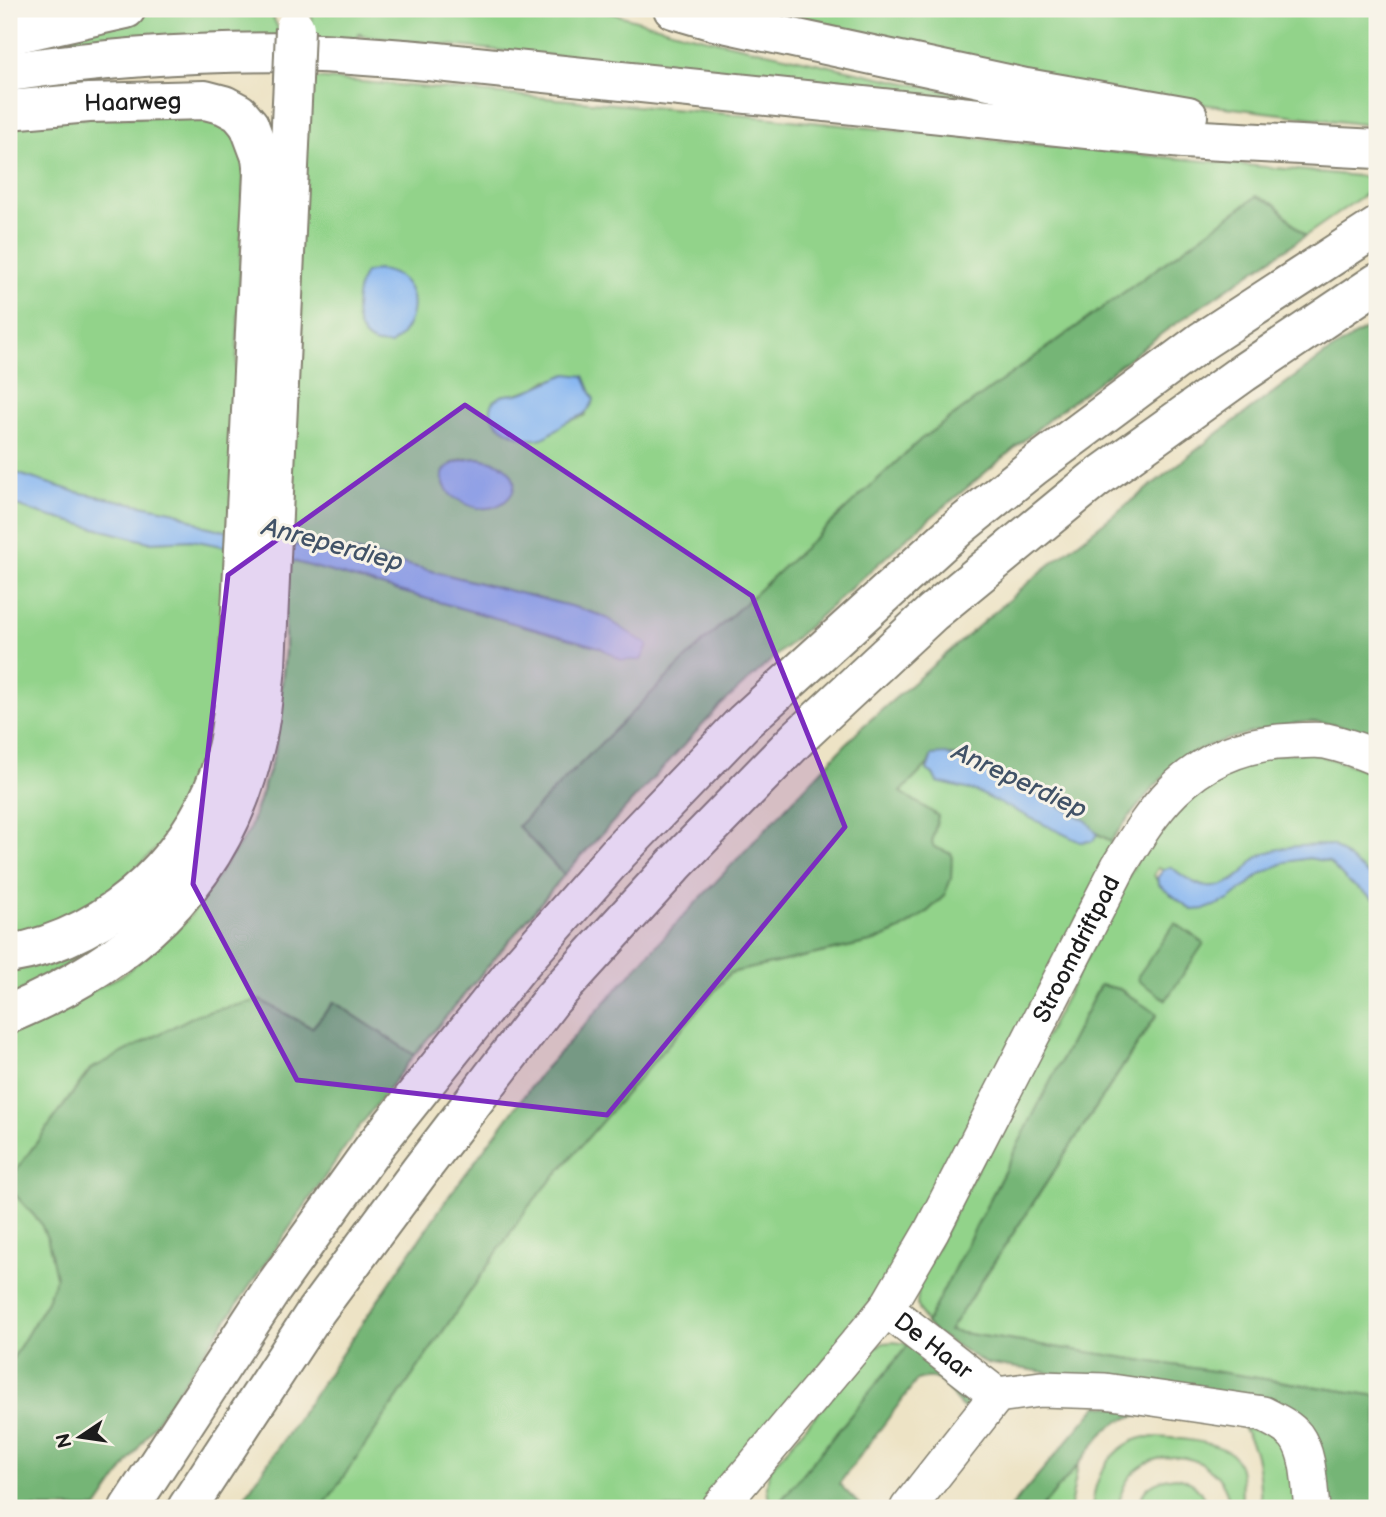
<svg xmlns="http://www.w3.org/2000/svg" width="1386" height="1517" font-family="'Balsamiq Sans',sans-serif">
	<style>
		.green { fill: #92d38a; stroke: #577853; stroke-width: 2; fill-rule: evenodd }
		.forest { fill: #75b576; stroke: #486849; stroke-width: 2 }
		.water { fill: #86b6f1; stroke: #516986; stroke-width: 2 }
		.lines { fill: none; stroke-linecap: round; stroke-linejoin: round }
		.minor-casing { stroke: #848070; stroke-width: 38 }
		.major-casing { stroke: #848070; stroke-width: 42 }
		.highway-casing { stroke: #848070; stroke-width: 42 }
		.minor { stroke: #fff; stroke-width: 35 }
		.major { stroke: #fff; stroke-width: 38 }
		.highway { stroke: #fff; stroke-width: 38 }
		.highway-bridge-casing { stroke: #848070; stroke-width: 42; stroke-linecap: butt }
		.highway-bridge { stroke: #fff; stroke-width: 38 }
		.marked { fill: #7b2cbf; fill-opacity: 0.2; stroke: #7b2cbf; stroke-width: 5; stroke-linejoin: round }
		.labels { text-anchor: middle; stroke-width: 6; stroke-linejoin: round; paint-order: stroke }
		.street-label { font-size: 24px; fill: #1c1c1c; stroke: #f7f3e8 }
		.water-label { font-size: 26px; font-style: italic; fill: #415267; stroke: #f7f3e8 }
	</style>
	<rect width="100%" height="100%" fill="#f7f3e8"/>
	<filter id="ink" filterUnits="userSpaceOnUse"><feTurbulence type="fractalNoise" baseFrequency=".0143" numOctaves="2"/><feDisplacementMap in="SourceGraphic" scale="14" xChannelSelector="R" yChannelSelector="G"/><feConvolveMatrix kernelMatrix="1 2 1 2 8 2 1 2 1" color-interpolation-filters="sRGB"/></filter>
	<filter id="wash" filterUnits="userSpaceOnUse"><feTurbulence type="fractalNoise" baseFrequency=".00686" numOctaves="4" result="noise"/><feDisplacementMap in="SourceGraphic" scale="28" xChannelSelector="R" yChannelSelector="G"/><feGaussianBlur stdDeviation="1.57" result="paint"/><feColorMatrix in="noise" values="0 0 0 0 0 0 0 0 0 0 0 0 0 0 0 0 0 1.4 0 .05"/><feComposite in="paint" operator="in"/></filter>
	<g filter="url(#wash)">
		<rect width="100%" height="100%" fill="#ede3c5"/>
		<g class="green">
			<path d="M159,9H272L276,15L273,17L278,28L277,42L9,64L37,38Z"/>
			<path d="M307,9H597L686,34L897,81L1007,103L361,36V33H358V38L310,43L312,16L307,15Z"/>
			<path d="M714,9H1377V126L1063,87Z"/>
			<path d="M304,77L740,115L1377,178V186L1305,236L1276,205L1256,197L920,440L700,645L518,826L564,875L414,1055L334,1002L312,1028L260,1000L90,1069L9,1180V1031L69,1003L124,974L187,920L249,831L275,752L285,653V559L599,647L622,660H641L648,646L603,616L574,607L353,551L285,544ZM584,376L594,400L584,416L563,423L547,436L504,395L515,394L536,388L548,380ZM479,458L504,466L451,464L463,459Z"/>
			<path d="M217,115L245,148L230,532L204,526L176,512L76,492L9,471V120Z"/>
			<path d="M9,503L41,514L149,542L192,540L228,547L234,572L209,758L168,838L104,898L57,922L9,935Z"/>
			<path d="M1308,752L1377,773V882L1332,845C1317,848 1266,853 1257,858C1251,861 1247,870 1242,874C1214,897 1196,887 1171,867L1163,870L1158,868L1154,875L1160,886L1192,910L1246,887L1262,873L1286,862L1309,858L1329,862L1347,881L1377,901V1396L949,1331L1157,1015L1120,989L1100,985L926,1324L917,1304L919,1281L1138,858L1206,778L1258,756Z"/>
			<path d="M928,764L927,770L933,774L937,782L975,791L1093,841L1097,834L1111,841L1112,854L897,1269L708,1508H322L528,1207L730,973L875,941L900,930L927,912L944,896L932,842L938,816L901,792Z"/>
			<path d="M133,926L9,998V968Z"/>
			<path d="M9,1188L40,1222L48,1240L57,1277L47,1301L9,1365Z"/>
			<path d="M893,1342L909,1344L775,1508H770L767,1487L769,1470L873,1348L884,1343Z"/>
			<path d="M1243,1428L1280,1435L1303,1508H1261C1259,1478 1261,1453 1243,1428Z"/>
			<path d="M1146,1437C1166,1437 1225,1440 1236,1459C1244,1472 1241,1493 1242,1508H1230C1224,1440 1122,1440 1119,1508H1092C1094,1476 1112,1444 1146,1437Z"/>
			<path d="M1078,1465L1070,1508H1041Z"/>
			<path d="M1176,1477C1191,1479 1206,1492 1205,1508H1139C1140,1487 1157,1479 1176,1477Z"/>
		</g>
		<g class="forest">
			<path d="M1257,196L1276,205L1305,236L1165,331L1053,416L909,536L720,706L564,875L518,826L700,645L920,440Z"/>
			<path d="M1377,322V740C1359,730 1337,724 1316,722C1291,720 1206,742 1186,757C1156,780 1134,811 1111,841L953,755H932L928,764L901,792L938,816L932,842L934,847L952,854L951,879L944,896L927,912L900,930L875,941L730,973L528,1207L322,1508H237L446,1200L541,1073L673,927L862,727L1043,570L1217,434L1327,353Z"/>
			<path d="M1175,923L1204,943L1166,1000L1139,981L1138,976Z"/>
			<path d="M1100,985L1119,989L1157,1014L949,1331L1377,1396V1508H1321L1271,1407L985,1363L934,1332L926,1324Z"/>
			<path d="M260,1000L312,1028L334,1002L414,1055L357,1130L97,1508H9V1365L47,1301L56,1277L48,1240L40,1222L9,1188V1180L91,1069L198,1014Z"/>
			<path d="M909,1344L972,1396L971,1409L968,1411C947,1400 948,1369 917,1380L839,1484L863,1508H775Z"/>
			<path d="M1098,1405L1155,1413C1107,1417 1104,1433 1077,1466C1065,1480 1053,1494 1041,1508H1010Z"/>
		</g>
		<g class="water">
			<path d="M377,270C422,273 422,322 391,345C386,344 379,345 374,343C349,332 354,291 365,273Z"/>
			<path d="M567,374L584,376L594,400C585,418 581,414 565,423C556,428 549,438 537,439C521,442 476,420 496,399C501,394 510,395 517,394C535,390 550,380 567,374Z"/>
			<path d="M479,458C487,460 499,462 505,467C533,491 492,523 461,501C456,499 450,496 448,491C430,466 461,459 479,458Z"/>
			<path d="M9,471L76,492L176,512L204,526L230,532L228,547L192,540L149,542L41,514L9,503Z"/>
			<path d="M285,544L353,551L574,607L603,616L648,645L641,660H622L599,647L285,559Z"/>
			<path d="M946,754L1056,804L1087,821L1097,834L1093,841L1080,842L975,791L937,782L933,774L927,770L932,755Z"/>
			<path d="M1332,845L1377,882V901L1347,881L1329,862L1309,858L1286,862L1262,873L1229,900L1206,909L1192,910L1160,886L1157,878L1163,870L1171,867C1196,887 1214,897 1242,874C1247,869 1251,862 1257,858C1278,844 1308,846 1332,845Z"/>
		</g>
	</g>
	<g filter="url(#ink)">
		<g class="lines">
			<g class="minor-casing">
				<g id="minor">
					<path id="s1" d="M886,1309L997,1395L908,1508"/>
					<path d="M997,1395L1041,1389L1105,1391L1263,1414C1274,1420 1288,1426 1296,1436C1310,1455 1309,1486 1312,1508"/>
					<path id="s2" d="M719,1508L886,1309L931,1232L1119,866C1135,840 1151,813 1173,791C1206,758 1247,742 1294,741C1304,741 1316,739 1326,741C1344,745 1361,751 1377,758"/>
				</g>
			</g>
			<g class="major-casing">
				<g id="major">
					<path d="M9,35L126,9"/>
					<path id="s3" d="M9,110L89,103L205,100L224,105L239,113L249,125"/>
				</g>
			</g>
			<g class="highway-casing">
				<g id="highway">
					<path d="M673,9L714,21L1026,88L1188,116"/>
					<path d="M9,72C111,57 217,50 320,53C356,55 392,58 428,61L1183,139L1377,149"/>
					<path d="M9,954C112,938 203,849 227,748C233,722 234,694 238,668L263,174L261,157L249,125"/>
					<path d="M9,1014C127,964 217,889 251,761C260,730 263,698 266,666L293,80"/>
					<path d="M129,1508L271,1291L375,1146L518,967L620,851L744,722L959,527L1033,467L1202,341L1377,227"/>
					<path d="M187,1508L316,1311L420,1171L552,999L676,863L799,737L932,613L1094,480L1243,373L1377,283"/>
				</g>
			</g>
			<use href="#minor" class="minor"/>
			<use href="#major" class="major"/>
			<use href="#highway" class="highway"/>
			<g class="highway-bridge-casing">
				<path id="highway-bridge" d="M293,80L295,28"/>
			</g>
			<use href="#highway-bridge" class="highway-bridge"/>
		</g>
	</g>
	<path class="marked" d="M465,405L752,596L845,827L607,1115L297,1080L193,884L228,575Z"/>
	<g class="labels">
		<g class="street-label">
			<text dy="8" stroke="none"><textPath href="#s3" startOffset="124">Haarweg</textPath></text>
			<text dy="8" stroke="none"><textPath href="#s2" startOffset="667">Stroomdriftpad</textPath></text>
			<text dy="8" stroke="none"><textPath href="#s1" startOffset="60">De Haar</textPath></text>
		</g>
		<g class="water-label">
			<text transform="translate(333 544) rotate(15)" y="9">Anreperdiep</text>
			<text transform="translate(1020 780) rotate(25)" y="9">Anreperdiep</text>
		</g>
	</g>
	<rect width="1386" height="1517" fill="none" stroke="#f7f3e8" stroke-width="35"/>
	<g transform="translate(80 1437) rotate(257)" stroke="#f7f3e8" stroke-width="5" paint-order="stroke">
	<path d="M0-5L12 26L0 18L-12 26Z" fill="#1c1c1c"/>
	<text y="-10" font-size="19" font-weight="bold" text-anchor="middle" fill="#1c1c1c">N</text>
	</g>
</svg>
